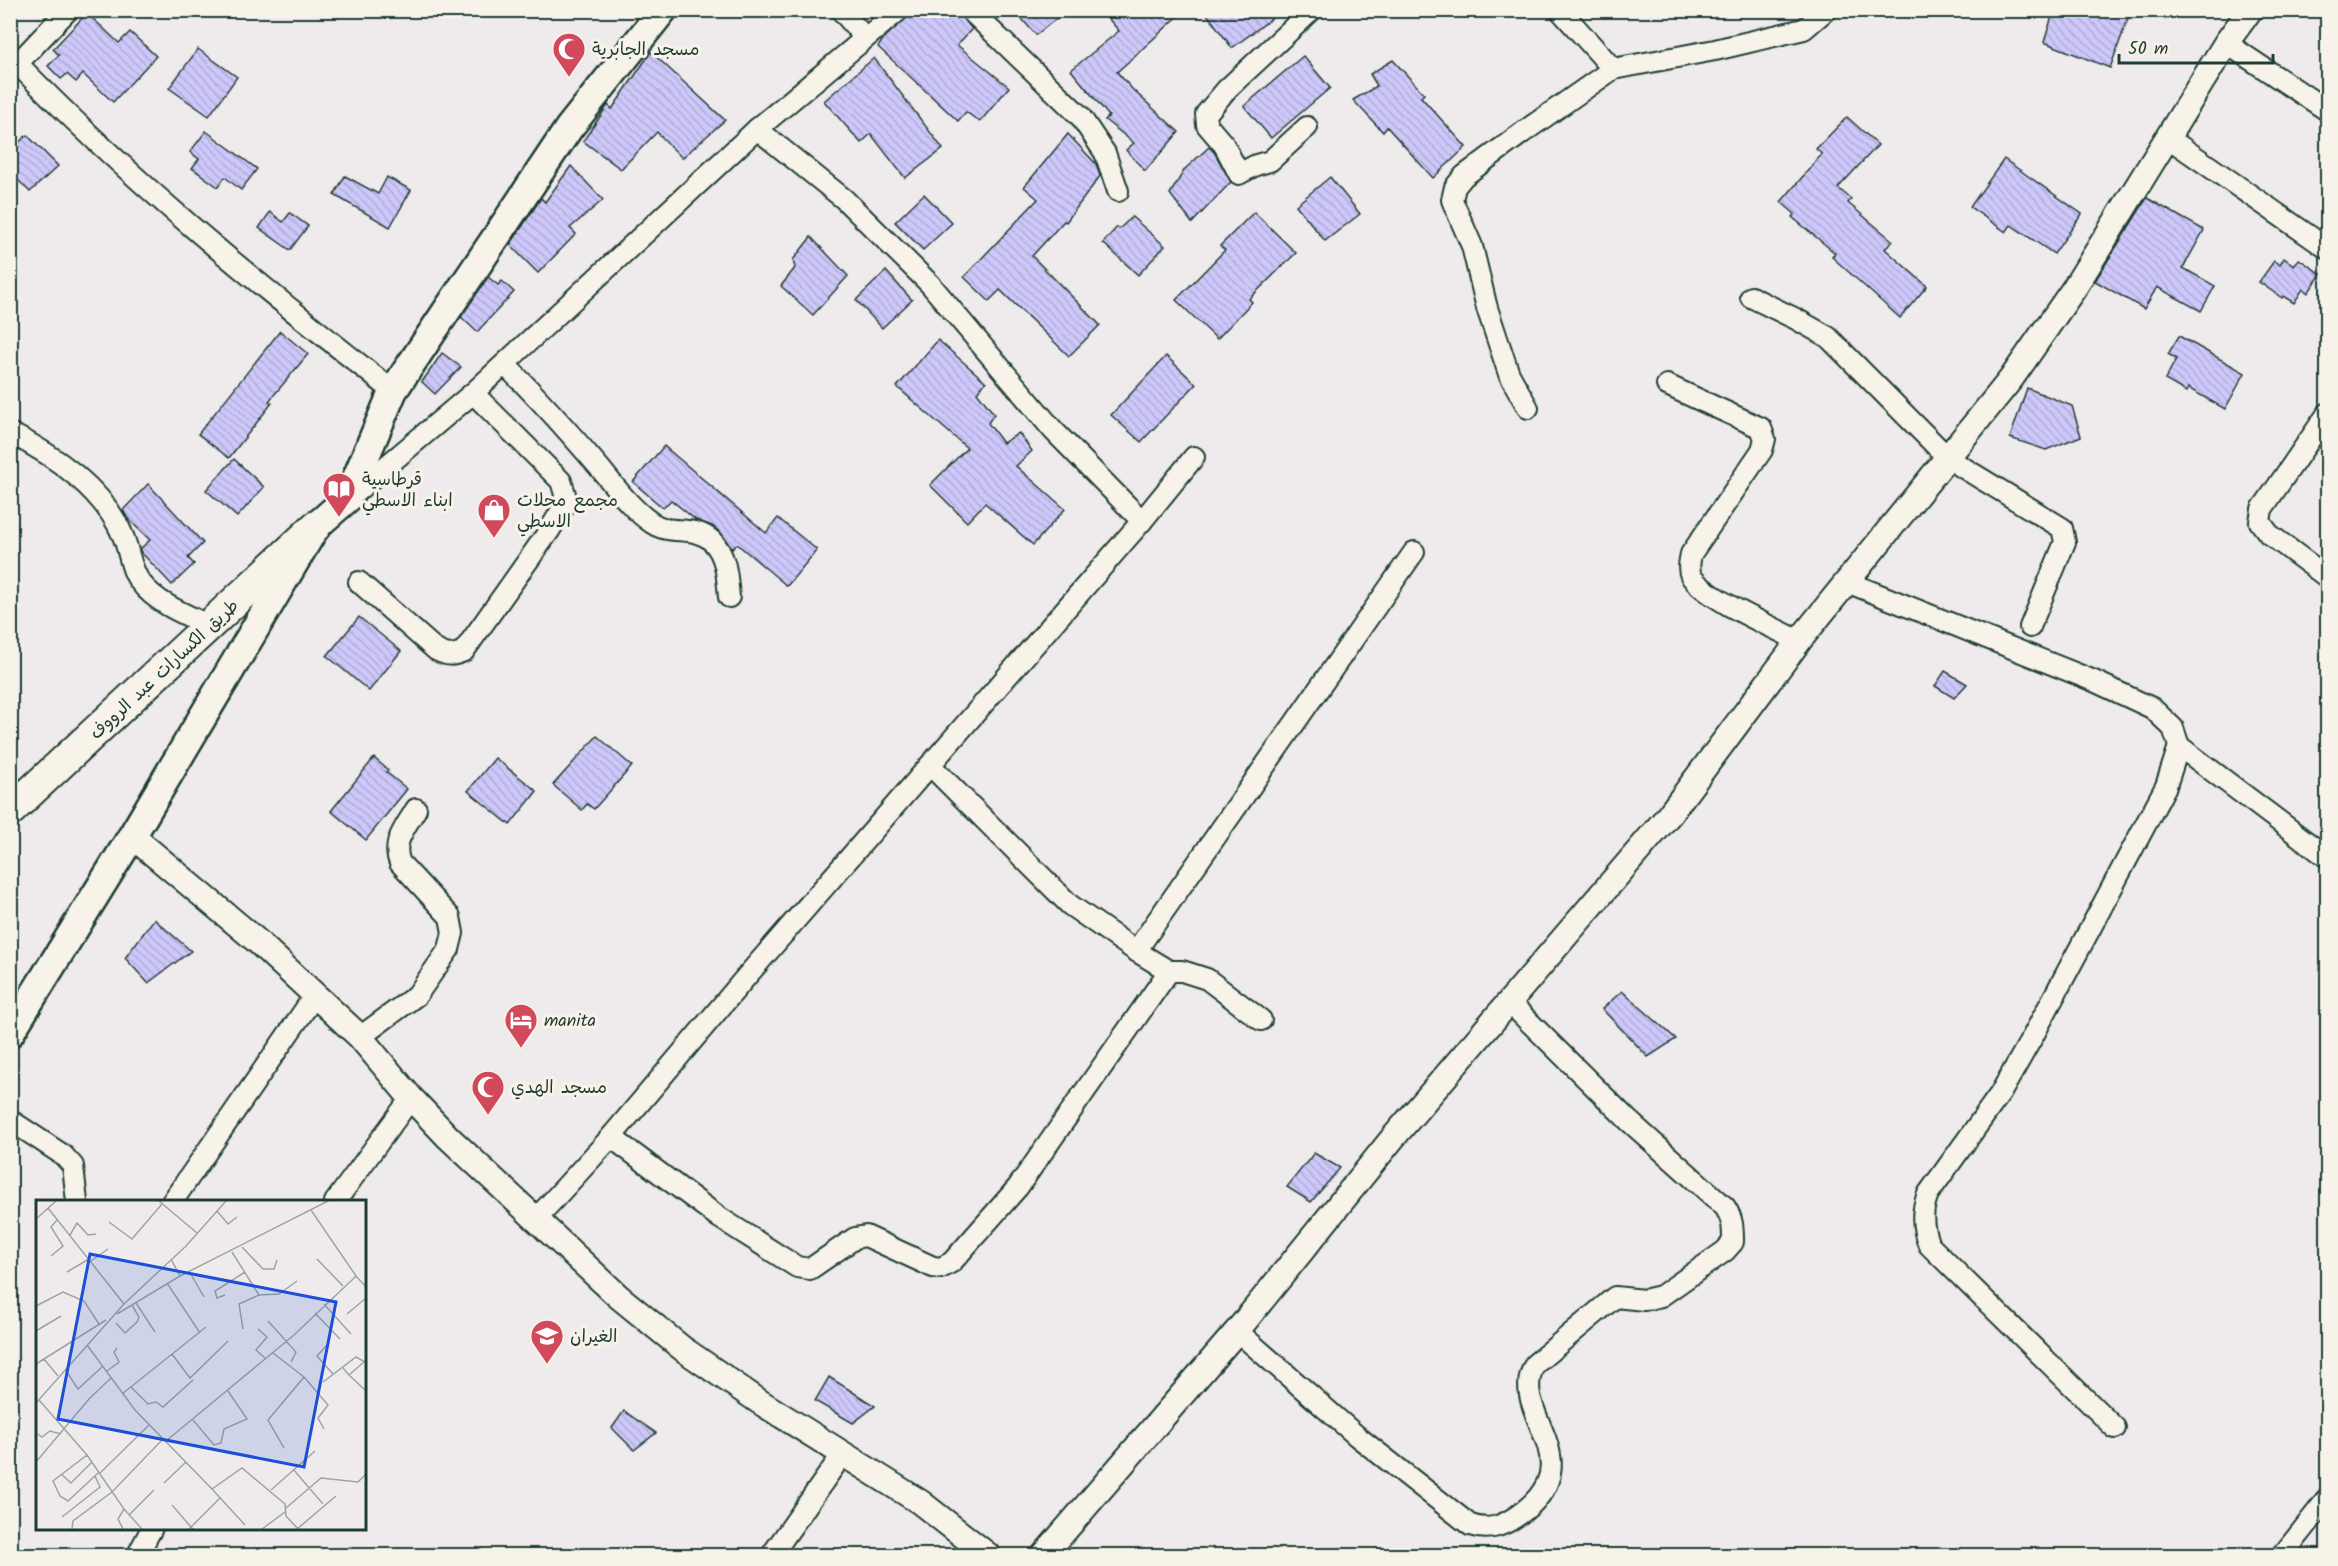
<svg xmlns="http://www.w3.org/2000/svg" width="2338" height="1566" font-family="Kalam,'Playpen Sans Arabic',sans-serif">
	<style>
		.building { fill: url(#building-back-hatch); stroke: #1f3d34; stroke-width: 1.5 }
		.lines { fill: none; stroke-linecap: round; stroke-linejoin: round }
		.minor-casing { stroke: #1f3d34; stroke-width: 24 }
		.tertiary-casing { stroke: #1f3d34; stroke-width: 28 }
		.secondary-casing { stroke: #1f3d34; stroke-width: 32 }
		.primary-casing { stroke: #1f3d34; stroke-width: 34 }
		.minor { stroke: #f7f3e8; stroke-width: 20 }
		.tertiary { stroke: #f7f3e8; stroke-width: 24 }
		.secondary { stroke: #f7f3e8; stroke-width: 27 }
		.primary { stroke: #f7f3e8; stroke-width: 30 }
		.labels { text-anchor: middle; stroke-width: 6; stroke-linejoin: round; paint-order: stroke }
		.poi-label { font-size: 18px; fill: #1f3d34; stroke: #f7f3e8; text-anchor: start }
		.street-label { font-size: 18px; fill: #1f3d34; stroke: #f7f3e8 }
		.inset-road { fill: none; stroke: #9ca5a2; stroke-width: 1.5 }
		.view { fill: #1d4ed8; fill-opacity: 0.15; stroke: #1d4ed8; stroke-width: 3 }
		.inset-edge { fill: none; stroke: #1f3d34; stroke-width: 3 }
	</style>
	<defs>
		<pattern id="building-back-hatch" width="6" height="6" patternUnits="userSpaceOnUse" patternTransform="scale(1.5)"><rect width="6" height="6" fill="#cec7fa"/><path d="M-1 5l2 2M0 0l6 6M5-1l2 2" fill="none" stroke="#b0acd7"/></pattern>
	</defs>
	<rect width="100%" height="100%" fill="#efeaec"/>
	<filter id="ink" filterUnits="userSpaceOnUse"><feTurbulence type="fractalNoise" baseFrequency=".0167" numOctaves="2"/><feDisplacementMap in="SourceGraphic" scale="12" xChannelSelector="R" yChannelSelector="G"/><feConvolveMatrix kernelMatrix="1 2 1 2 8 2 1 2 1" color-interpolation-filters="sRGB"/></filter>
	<g filter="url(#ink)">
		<g class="building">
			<path d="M915,10H957L972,29L957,45L1009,87L980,122L966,112L958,121L878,47L884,38Z"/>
			<path d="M1014,10H1067L1036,35Z"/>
			<path d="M1101,10H1185L1117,72L1133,90L1179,132L1145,171L1126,150L1134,143L1105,120L1109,116L1071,70L1119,31Z"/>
			<path d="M1204,10H1283L1232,48Z"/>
			<path d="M2054,10H2131L2110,68L2044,42Z"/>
			<path d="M87,13L119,43L130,32L156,56L113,102L83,74L76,82L67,74L61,79L48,66L59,55L53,49Z"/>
			<path d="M198,49L237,77L209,116L169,88Z"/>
			<path d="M651,52L725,120L682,158L657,132L621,169L583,141L608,105L612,109Z"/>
			<path d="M1303,56L1330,88L1271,138L1244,106Z"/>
			<path d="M874,58L943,149L905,178L871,134L861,143L824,101Z"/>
			<path d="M1393,60L1424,94L1421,97L1466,147L1433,178L1387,127L1383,132L1353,100L1377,86L1370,74Z"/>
			<path d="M1847,117L1878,145L1838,188L1851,199L1848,203L1893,241L1885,249L1927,286L1900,318L1832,257L1835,253L1792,217L1795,214L1781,202L1822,154L1816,149Z"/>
			<path d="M206,131L257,169L241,190L225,177L218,187L192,168L199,159L190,152Z"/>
			<path d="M1068,134L1096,164L1100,176L1066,222L1064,221L1032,256L1100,325L1069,356L1000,290L989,301L964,277L1038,199L1024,187Z"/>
			<path d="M27,135L58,166L30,192L10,172V151Z"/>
			<path d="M1209,147L1214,152L1231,182L1192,223L1170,194L1185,169Z"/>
			<path d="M2004,159L2082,214L2054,254L2011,225L2006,232L1970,207Z"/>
			<path d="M571,166L603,200L570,228L576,234L538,273L510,245L541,198L545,202Z"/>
			<path d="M345,176L378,194L387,177L411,190L390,227L334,195Z"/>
			<path d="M1330,177L1360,214L1325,241L1296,205Z"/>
			<path d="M924,194L952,223L923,250L895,222Z"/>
			<path d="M2147,198L2204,230L2183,268L2215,286L2201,311L2157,287L2144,309L2095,281Z"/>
			<path d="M270,212L283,222L290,213L308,226L290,250L259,228Z"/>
			<path d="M1254,212L1296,253L1249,299L1252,302L1217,339L1176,300L1225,250L1220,246Z"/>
			<path d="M1132,217L1165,246L1138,275L1103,243L1117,227L1119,229Z"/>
			<path d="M811,237L848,276L813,315L781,286L795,268L793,260Z"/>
			<path d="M2284,258L2294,265L2299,259L2321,274L2308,293L2303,289L2294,303L2283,296L2282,298L2259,282L2274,261L2280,265Z"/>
			<path d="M886,271L912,300L882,328L856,300Z"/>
			<path d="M488,277L498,285L502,281L514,292L477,332L461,317Z"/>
			<path d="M280,331L308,354L269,401L272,403L229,458L198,434Z"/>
			<path d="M2179,336L2245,373L2225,409L2188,388L2186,392L2165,380L2176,359L2168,354Z"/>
			<path d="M938,340L986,382L977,392L994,414L988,423L1003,443L1019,433L1032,451L1016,466L1065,509L1033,545L985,503L967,522L930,485L967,448L897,387Z"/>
			<path d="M442,353L461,367L435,394L422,382Z"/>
			<path d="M1166,356L1196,384L1141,442L1111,415Z"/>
			<path d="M2027,388L2072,406L2081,436L2046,450L2010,438Z"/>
			<path d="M664,446L766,533L778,518L817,550L787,586L737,544L732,549L721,533L712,526L696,520L671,500L663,508L633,482Z"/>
			<path d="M234,459L264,487L237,517L206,490Z"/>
			<path d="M148,484L203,543L188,558L194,564L172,585L140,551V549L150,540L128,519L123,510Z"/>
			<path d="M359,617L401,651L369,691L327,656Z"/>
			<path d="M1945,671L1967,684L1954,698L1935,686Z"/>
			<path d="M597,736L632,766L594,809L587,804L582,810L553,785Z"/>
			<path d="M374,758L388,770L386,772L407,789L366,840L331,811Z"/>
			<path d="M495,758L537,791L510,825L468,791Z"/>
			<path d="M154,919L191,951L148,983L125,958Z"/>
			<path d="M1622,991L1676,1039L1648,1057L1602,1009Z"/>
			<path d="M1314,1153L1340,1168L1311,1202L1287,1187Z"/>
			<path d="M829,1377L875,1406L853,1423L815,1401Z"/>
			<path d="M624,1411L656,1433L634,1450L612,1428Z"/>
		</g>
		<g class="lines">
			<g class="minor-casing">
				<g id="minor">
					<path d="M841,10L865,38"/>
					<path d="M970,10L1080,116L1105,153L1118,191"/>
					<path d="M1560,10L1613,69"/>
					<path d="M2226,43L2328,111"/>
					<path d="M10,56C128,179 260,286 393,391"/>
					<path d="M17,64L68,10"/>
					<path d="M1307,127L1270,161L1256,165L1239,174L1224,145L1207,125L1206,114L1227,89L1312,10"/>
					<path d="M757,129L844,199L930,284L1053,430L1142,521"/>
					<path d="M2167,137L2328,249"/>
					<path d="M1751,297L1796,319L1828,337L1949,459L2062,528L2065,542L2030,627"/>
					<path d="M505,365C538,397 568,431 598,466C614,485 631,509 652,523C671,536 693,524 712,541C727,556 727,578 729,597"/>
					<path d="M1667,385L1761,428L1765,439L1762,450L1691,554C1689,563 1687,573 1694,580C1714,602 1771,626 1799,641"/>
					<path d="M1528,408L1509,374L1487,308L1472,246L1452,200L1455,187L1464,176L1522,133L1613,69L1715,50L1804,29L1826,10"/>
					<path d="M2328,413L2262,509L2260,522L2269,534L2328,578"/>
					<path d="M10,433C54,455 104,490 123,536C130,552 130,570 141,583C157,604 187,615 210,626"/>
					<path d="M351,496L473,393L757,129L899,10"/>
					<path d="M359,582L436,650C447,656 453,656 464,651L549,531L563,508L565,494L561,481L473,393"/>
					<path d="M1847,582L2094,681L2152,708L2173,728L2179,746L2166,786L2033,1036L2000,1094L1928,1194C1921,1211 1922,1228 1929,1245L2115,1428"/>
					<path d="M2179,746L2328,858"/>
					<path d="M930,765L1070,905L1136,951L1414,552"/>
					<path d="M1136,951L1169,971H1182L1207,979L1261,1020"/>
					<path d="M360,1037L417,995L449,949L453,933L450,917L400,863C391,842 406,827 416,809"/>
					<path d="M10,1120L63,1155L73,1166L77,1202"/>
					<path d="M611,1137L720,1218L797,1267L810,1269L855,1238L866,1236L933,1267L941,1268L952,1262L1018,1187L1169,971"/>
					<path d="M172,1202L315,995"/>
					<path d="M335,1202L411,1098"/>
					<path d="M535,1220L611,1137L746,977L1142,521L1194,457"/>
					<path d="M1237,1331L1358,1437L1470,1525C1488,1531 1501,1527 1517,1516C1597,1461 1506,1413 1535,1364L1615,1297L1644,1300L1661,1296L1725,1251L1733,1242C1733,1228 1733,1219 1725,1207L1629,1121L1508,1001"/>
					<path d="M137,1556L152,1528"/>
					<path d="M771,1556L842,1455"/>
					<path d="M2282,1556L2328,1498"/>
				</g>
			</g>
			<g class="tertiary-casing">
				<g id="tertiary">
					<path d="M132,836L257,941L360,1037L411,1098L448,1137L618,1296L683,1349L760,1402L920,1502L989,1556"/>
					<path d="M1043,1556L1237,1331L1392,1139L1669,815L1799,641L2011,379L2075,287L2226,43L2250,10"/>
				</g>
			</g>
			<g class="secondary-casing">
				<path id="secondary" d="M10,1033L132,836L316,526L348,498L393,391L569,128L663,10"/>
			</g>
			<g class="primary-casing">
				<path id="primary" d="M10,811L316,526"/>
			</g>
			<use href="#minor" class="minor"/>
			<use href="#tertiary" class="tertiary"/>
			<use href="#secondary" class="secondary"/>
			<use href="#primary" class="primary"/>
		</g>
	</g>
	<defs>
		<g id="mosque-pin" transform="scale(1.725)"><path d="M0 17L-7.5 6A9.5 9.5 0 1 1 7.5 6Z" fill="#d1495b" stroke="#f7f3e8"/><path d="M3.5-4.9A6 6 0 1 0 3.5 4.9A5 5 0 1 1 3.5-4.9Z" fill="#fff"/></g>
		<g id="library-pin" transform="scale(1.725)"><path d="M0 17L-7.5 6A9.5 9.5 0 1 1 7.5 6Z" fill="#d1495b" stroke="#f7f3e8"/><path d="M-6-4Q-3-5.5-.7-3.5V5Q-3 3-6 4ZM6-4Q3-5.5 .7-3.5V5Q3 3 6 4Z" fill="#fff"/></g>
		<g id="shop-pin" transform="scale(1.725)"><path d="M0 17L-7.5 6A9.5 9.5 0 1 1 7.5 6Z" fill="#d1495b" stroke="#f7f3e8"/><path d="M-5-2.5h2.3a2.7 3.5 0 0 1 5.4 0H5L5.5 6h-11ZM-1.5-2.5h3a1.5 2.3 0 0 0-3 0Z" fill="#fff"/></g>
		<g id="hotel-pin" transform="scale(1.725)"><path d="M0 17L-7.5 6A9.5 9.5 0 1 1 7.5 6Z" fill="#d1495b" stroke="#f7f3e8"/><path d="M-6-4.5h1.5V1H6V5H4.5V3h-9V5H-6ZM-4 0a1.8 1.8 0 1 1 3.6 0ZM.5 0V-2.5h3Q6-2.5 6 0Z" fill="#fff"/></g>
		<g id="school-pin" transform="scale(1.725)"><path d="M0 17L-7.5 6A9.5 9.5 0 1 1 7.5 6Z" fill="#d1495b" stroke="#f7f3e8"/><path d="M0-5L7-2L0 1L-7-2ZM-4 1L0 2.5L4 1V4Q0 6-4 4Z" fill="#fff"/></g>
	</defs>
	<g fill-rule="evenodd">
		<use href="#mosque-pin" x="569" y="49"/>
		<use href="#library-pin" x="339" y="489"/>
		<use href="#shop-pin" x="494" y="510"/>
		<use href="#hotel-pin" x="521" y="1020"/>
		<use href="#mosque-pin" x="488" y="1087"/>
		<use href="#school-pin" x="547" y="1336"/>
	</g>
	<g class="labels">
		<g class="poi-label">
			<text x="592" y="55">مسجد الجابرية</text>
			<text x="362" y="485">قرطاسية<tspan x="362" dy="21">ابناء الاسطي</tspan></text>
			<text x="517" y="506">مجمع محلات<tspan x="517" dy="21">الاسطي</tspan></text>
			<text x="544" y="1026">manita</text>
			<text x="511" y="1093">مسجد الهدي</text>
			<text x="570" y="1342">الغيران</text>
		</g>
		<g class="street-label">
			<text transform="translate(164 669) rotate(-43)" y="6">طريق الكسارات عبد الرووف</text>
		</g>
	</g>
	<g transform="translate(36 1200)">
		<rect width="330" height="330" fill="#efeaec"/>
		<path class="inset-road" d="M123,1L161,33M12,8L88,104M275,10L320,76M181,11L192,24L201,17M0,19L20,1M73,22L96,39L126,4M34,35L41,23L52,35L60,34M206,47L227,69H238L241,60M196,52L223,95M15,56L27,46L15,27L21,20M135,59L144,76M281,59L307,86M55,61L72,49M153,71L168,97M31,72L53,59M131,83L164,133M189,95L181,98L179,91L209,72M100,103L119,132M288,104L315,134M0,106L27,92L48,101L63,124M279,113L304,139M81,114L144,76L292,1M311,114L330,98M232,121L260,152L255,162M80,123L89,133L101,122L103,117L96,105M207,129L203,104L223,95L243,94L261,81M222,129L231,137L220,150L230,159M0,131L25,116M51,145L99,210L176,289L206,268L249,304L250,316L262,329M291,145L281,156L297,174M237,153L268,177L232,220L248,248M136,154L154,178L192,141M8,159L22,176M0,164L70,120M307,168L313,175L329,161M29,169L42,189L67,166M71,171L83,162L78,152L81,148M313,175L330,191M268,177L292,205L282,218L288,229M287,182L320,157L329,162M95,187L112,204L120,202L127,207L157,180M86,194L170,127M3,200L51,255L88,309L82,319L87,329M0,203L88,104L150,46L190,1M157,220L178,245L185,243L188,229L211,219L192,191M2,234L6,237L14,231L25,234M130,241L258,135L317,79L320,76L330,87M51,255L17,281L24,296L32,301L62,273M0,262L53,199L75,178M257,269L287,304M25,274L35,283L56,262M63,274L113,225M128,283L150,262M176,289L209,325M235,290L279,251M136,305L155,327L153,329M250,308L285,278L322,282L330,274M88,309L106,329M93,315L118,290M26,317L64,287L59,276M36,329L37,321L76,292L127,239M157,329L155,327L184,298M226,329L249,312M261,329L300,296"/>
		<path class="view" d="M54,54L300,102L268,267L22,219Z"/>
		<rect width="330" height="330" class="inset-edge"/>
	</g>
	<rect width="2338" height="1566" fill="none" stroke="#f7f3e8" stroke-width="36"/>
	<rect x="18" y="18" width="2302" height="1530" fill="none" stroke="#1f3d34" stroke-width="2" filter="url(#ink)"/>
	<path d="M2119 54v9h154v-9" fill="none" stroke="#1f3d34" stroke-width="3"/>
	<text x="2128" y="54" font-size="18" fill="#1f3d34" stroke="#f7f3e8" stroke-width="4.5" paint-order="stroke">50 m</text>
</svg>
